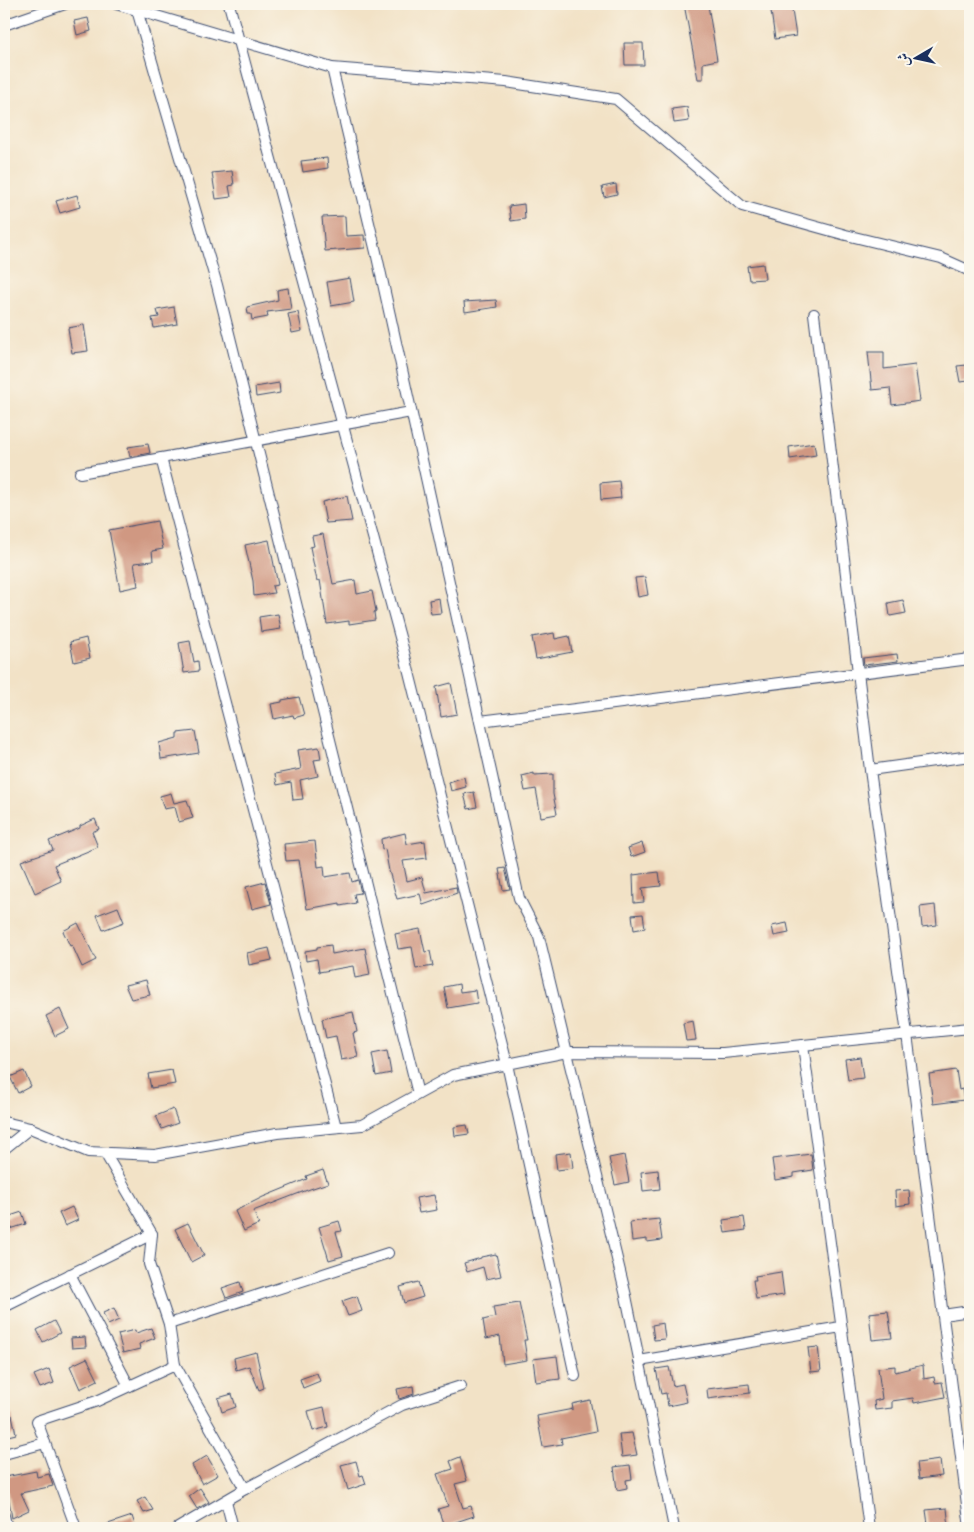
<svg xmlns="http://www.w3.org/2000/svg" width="974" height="1532" font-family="'Libre Bodoni',Amiri,serif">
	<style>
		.building { fill: #d09882 }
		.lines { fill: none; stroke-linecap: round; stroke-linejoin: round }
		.street-casing { stroke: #3b4a6e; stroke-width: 12 }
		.street { stroke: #fff; stroke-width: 10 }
	</style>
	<rect width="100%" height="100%" fill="#fbf7ec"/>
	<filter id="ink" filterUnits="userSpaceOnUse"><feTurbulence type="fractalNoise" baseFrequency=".02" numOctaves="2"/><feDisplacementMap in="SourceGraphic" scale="10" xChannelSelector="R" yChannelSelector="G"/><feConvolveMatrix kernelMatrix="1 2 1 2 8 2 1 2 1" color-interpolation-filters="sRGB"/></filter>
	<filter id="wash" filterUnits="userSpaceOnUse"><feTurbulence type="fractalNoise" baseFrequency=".0096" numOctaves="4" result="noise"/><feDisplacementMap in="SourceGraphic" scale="20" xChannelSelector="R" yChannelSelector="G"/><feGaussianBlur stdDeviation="1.12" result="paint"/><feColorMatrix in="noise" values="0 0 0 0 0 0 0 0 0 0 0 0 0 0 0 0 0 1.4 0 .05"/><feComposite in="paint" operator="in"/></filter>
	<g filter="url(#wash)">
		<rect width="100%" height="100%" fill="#f2e2c6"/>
		<g id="blocks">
			<g class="building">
				<path d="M684,4L708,5L717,60L703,63V79H698Z"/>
				<path d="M770,4H791L796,36L775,39Z"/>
				<path d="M88,18L91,31L77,35L74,21Z"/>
				<path d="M624,43H643L644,65H625Z"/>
				<path d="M687,107L689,121L674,123L672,109Z"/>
				<path d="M327,158L328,168L303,172L301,161Z"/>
				<path d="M232,171L234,185L229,186L231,197L216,199L212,173Z"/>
				<path d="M616,184L617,194L604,197L602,187Z"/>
				<path d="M77,195L80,207L60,213L56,201Z"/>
				<path d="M524,204L525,219L511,221L509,206Z"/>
				<path d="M345,216L346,236L364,235L365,248L325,251L322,217Z"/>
				<path d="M763,264L765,279L749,280L747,266Z"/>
				<path d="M350,278L354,302L331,306L327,282Z"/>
				<path d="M288,288L291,309L267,312L268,317L252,320L251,314H248L247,307L278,300L277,290Z"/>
				<path d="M496,300L497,307L465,312L464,302Z"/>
				<path d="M174,307L177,324L154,328L152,318L159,317L157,310Z"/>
				<path d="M298,312L302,331L292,333L288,314Z"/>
				<path d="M84,325L88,351L72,353L68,328Z"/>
				<path d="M868,352H884V369L915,365L920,401L892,405L890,388L872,390Z"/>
				<path d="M967,365L969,381L960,382L957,366Z"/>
				<path d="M279,383L280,393L256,397L255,387Z"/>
				<path d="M814,443L816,455L790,459L789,447Z"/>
				<path d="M148,444L150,453L130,457L128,447Z"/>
				<path d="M619,481L621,498L601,500L600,483Z"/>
				<path d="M347,496L352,521L326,523L322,502Z"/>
				<path d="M157,521L163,549L152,551L153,561L134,563L138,586L120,590L109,530Z"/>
				<path d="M323,534L333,584L355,580L357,594L372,591L376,611L374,612L375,620L349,624V621L327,624L320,580L317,581L310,547L314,546L312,536Z"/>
				<path d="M269,540L278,585L272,586L274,593L254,596L253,581L245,545Z"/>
				<path d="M645,577L648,595L638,597L635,578Z"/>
				<path d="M439,598L441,613L431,614L429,600Z"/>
				<path d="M903,600L906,613L890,616L888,603Z"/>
				<path d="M278,614L281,629L261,632L259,617Z"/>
				<path d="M554,633L555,639L569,636L572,652L536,659L532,637Z"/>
				<path d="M86,638L90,658L74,662L70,642Z"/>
				<path d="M190,641L194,662L198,661L199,671L184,673L179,643Z"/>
				<path d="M897,654L898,661L864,665L863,658Z"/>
				<path d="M451,683L457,714L441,717L436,687Z"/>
				<path d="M299,697L304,715L294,718L293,715L274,719L271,704L282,702V700Z"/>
				<path d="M195,731L199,753L161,759L159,743L177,738V733Z"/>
				<path d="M319,747L321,759L314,760L318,776L300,780L303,799L293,800L291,782L277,785L275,774L301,769L298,750Z"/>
				<path d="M534,773V775L553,774V794L557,814L541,817L536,789L525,791L522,776Z"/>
				<path d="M464,777L466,787L451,791L449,782Z"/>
				<path d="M474,792L477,807L468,809L464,794Z"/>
				<path d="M171,793L174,803L187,800L193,818L179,822L175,807L164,809L160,796Z"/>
				<path d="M95,819L99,829L92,832L98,847L54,865L61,881L35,893L21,861L53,850L49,841L80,828V826Z"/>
				<path d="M405,833L407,844L425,841L427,858L403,861L407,881L422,877L426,893L456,887L457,893L423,905L420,894L397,899L389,871L385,849L382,850L381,839Z"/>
				<path d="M315,841L318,867L324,866L325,877L350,873L352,882L358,880L361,893L354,894L356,903L340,906V903L307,909L299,860L286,861L284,844Z"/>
				<path d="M642,843L645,852L631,857L628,848Z"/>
				<path d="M505,868L510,889L503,890L499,869Z"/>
				<path d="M659,872L661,886L642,888L644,902L634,903L633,875Z"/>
				<path d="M265,882L271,904L252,909L246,887Z"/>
				<path d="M935,905L937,925L922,927L920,907Z"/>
				<path d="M118,907L124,922L103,930L97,915Z"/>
				<path d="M643,914L645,928L634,930L632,915Z"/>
				<path d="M78,923L96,960L82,967L72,945L70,946L63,931Z"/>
				<path d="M787,923L789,933L774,936L772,926Z"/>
				<path d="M420,929L425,952L430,951L433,966L416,969L412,947L398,949L395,934Z"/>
				<path d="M331,945L332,954L365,948L370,975L355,978L353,966L319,972L317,959L306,961L305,951L317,949V947Z"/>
				<path d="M269,948L272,960L249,965L247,953Z"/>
				<path d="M146,980L150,995L131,999L125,985Z"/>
				<path d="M459,984L460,992L475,990L477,1003L448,1008L444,987Z"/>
				<path d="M60,1009L69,1029L55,1036L46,1016Z"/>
				<path d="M353,1012L357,1032L353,1033L358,1057L341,1060L336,1036L326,1038L322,1019Z"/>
				<path d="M693,1021L696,1040L686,1041L683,1023Z"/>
				<path d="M387,1051L391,1073L376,1076L372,1054Z"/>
				<path d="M860,1057L863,1078L848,1080L845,1059Z"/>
				<path d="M172,1070L175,1084L151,1088L148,1074Z"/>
				<path d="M956,1070L959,1090L962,1089L964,1100L933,1104L929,1074Z"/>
				<path d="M24,1071L31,1086L18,1093L10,1077Z"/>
				<path d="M173,1109L178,1123L162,1129L156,1116Z"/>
				<path d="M467,1125L469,1134L455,1136L454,1127Z"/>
				<path d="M571,1152L573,1168L557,1170L555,1154Z"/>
				<path d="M811,1154L813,1170L794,1173V1177L775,1180L772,1159Z"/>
				<path d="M624,1155L629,1182L615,1185L609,1158Z"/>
				<path d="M323,1170L328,1183L310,1189L253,1211L259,1224L244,1231L235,1211L263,1197L307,1179L306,1176Z"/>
				<path d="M658,1170L660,1189L643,1191L641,1172Z"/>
				<path d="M909,1190L910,1204L896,1206L895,1191Z"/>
				<path d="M434,1195L437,1210L419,1213L416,1198Z"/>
				<path d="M72,1207L78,1220L65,1226L59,1213Z"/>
				<path d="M22,1212L26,1224L4,1231V1218Z"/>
				<path d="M744,1217L746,1230L725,1233L723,1220Z"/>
				<path d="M659,1219L662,1240L647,1242V1239L632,1241L630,1222Z"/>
				<path d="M339,1221L342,1231L336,1232L343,1256L329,1260L319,1227Z"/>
				<path d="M188,1223L204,1255L191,1262L175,1229Z"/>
				<path d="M496,1254L501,1276L486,1279L483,1267L467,1272L464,1263L481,1258V1257Z"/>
				<path d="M781,1272L784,1295L756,1299L753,1280H756L755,1276Z"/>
				<path d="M240,1282L243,1292L226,1298L222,1288Z"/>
				<path d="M418,1282L423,1297L404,1303L400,1287Z"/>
				<path d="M357,1296L362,1311L348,1316L342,1301Z"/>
				<path d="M519,1303L527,1340H524L527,1360L503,1364L500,1336L486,1339L483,1320L495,1317L493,1307Z"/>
				<path d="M114,1308L119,1320L108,1325L103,1313Z"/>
				<path d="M888,1311L892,1338L872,1340L869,1313Z"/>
				<path d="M54,1321L60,1333L43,1342L37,1330Z"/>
				<path d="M663,1323L665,1339L654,1340L652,1325Z"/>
				<path d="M151,1328L155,1338L139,1344L140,1349L123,1353L118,1334L135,1330L136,1333Z"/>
				<path d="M85,1337L86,1347L72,1348L71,1338Z"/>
				<path d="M818,1347L821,1371L811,1372L808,1348Z"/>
				<path d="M256,1352L264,1388L259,1390L249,1366L236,1370L234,1358Z"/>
				<path d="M557,1356L560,1379L536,1382L533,1359Z"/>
				<path d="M87,1358L98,1380L80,1389L70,1366Z"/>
				<path d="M923,1365L924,1379L934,1377L935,1383L942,1382L945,1397L914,1403L913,1398L892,1401V1408L875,1410L874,1401L882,1399L878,1368L895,1366V1372Z"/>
				<path d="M669,1367L673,1386L683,1384L687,1402L668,1406L666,1393L661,1394L656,1369Z"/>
				<path d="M49,1369L54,1383L40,1388L34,1375Z"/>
				<path d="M317,1373L320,1381L303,1388L300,1379Z"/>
				<path d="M749,1384L750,1393L708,1399L707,1389Z"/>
				<path d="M413,1386L414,1394L399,1399L397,1389Z"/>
				<path d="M232,1394L236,1407L222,1412L218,1398Z"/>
				<path d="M590,1400L596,1431L561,1438L562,1444L543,1447L537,1416L573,1409L572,1404Z"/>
				<path d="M324,1407L328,1427L313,1431L308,1411Z"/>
				<path d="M12,1415L16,1434L4,1437V1416Z"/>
				<path d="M632,1433L637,1455L622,1457L619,1434Z"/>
				<path d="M207,1456L218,1475L202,1484L192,1465Z"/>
				<path d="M460,1457L467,1481L455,1484L463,1508L471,1506L474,1516L444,1526L438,1509L448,1506L437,1474L453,1469L450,1461Z"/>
				<path d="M940,1460L942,1476L919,1479L917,1463Z"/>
				<path d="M356,1461L360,1476L363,1475L366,1484L348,1490L341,1465Z"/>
				<path d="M630,1465L632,1479L626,1480L627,1488L617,1490L614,1467Z"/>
				<path d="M36,1471L37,1477L49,1474L53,1486L21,1493L29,1510L12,1518L5,1477Z"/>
				<path d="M200,1488L209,1502L197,1509L189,1496Z"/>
				<path d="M145,1497L153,1510L144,1513L137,1501Z"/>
				<path d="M947,1508L949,1528H934L933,1523L928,1524L926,1510Z"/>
				<path d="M132,1516L136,1528H102V1526Z"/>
			</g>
		</g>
	</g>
	<g filter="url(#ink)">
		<use href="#blocks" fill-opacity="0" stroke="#3b4a6e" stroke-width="1"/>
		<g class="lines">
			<g class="street-casing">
				<g id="street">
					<path d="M116,4L332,68L506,82L616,99L742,206L846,235L941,258L970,271"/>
					<path d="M229,4L404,652L507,1064L575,1376"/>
					<path d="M137,10L217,285L418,1094"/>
					<path d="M4,25L65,4"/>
					<path d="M332,68L376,252L519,898L539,937L626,1296L674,1528"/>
					<path d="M814,314L870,770L907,1034L970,1528"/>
					<path d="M161,458L336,1127"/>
					<path d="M80,473L411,412"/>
					<path d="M480,721L970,659"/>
					<path d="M870,770L970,756"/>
					<path d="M803,1045L869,1528"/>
					<path d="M4,1122L30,1128"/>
					<path d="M4,1149L30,1128L88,1152L155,1155L277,1133L362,1125L453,1075L567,1052L723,1053L970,1028"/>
					<path d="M105,1153L152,1234L149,1264L169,1324L175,1365L245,1489"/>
					<path d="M70,1274L129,1386"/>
					<path d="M4,1307L152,1234"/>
					<path d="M943,1315L970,1311"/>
					<path d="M169,1324L388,1253"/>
					<path d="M639,1361L841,1327"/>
					<path d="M45,1443L37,1421L97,1401L175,1365"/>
					<path d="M4,1454L45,1443L76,1528"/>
					<path d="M226,1501L233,1528"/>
					<path d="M4,1516L7,1528"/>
					<path d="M178,1528L245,1489L402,1405L461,1386"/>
				</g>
			</g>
			<use href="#street" class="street"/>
		</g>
	</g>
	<rect width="974" height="1532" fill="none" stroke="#fbf7ec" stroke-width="20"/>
	<g transform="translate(916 58) rotate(261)" stroke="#fbf7ec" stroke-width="4" paint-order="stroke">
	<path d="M0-4L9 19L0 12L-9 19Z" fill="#1b2f5e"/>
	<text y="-8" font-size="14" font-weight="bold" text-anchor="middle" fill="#1b2f5e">ش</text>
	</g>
</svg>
